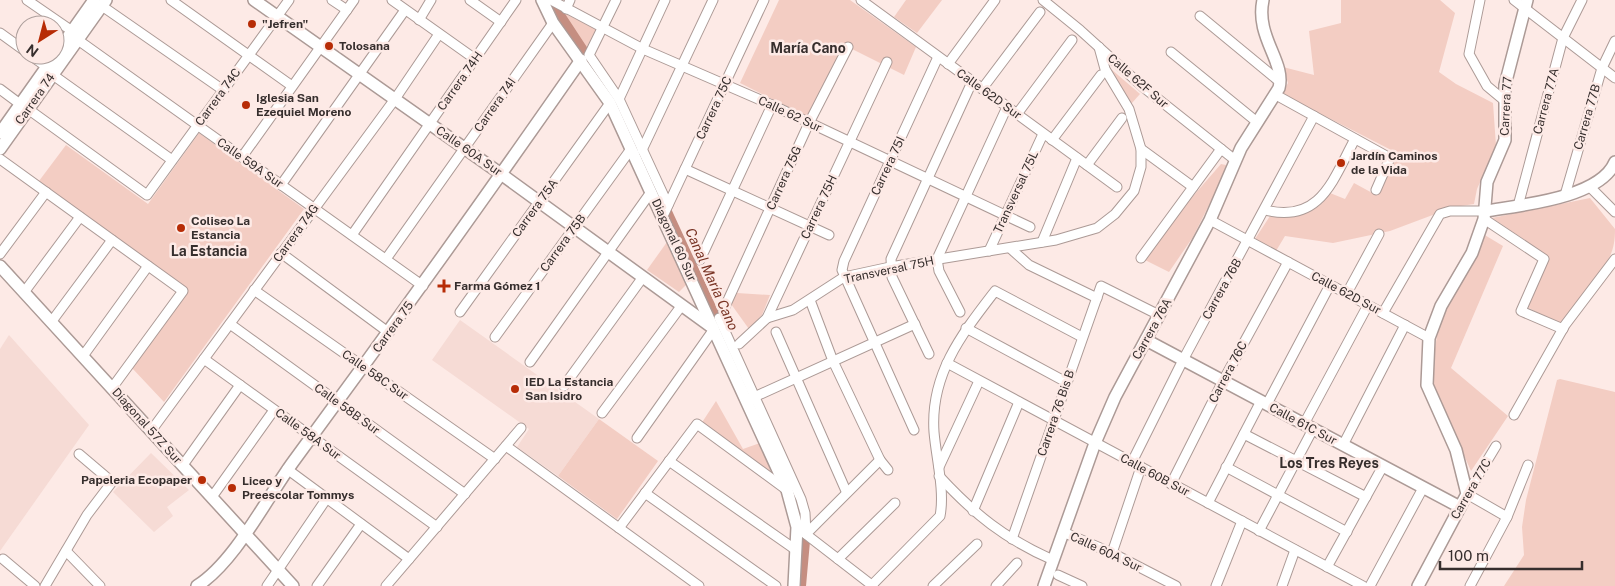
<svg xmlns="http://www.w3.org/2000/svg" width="1615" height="586" font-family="'Public Sans',sans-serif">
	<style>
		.built { fill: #f6dbd5 }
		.green { fill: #f3cdc3 }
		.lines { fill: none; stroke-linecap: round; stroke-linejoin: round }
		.canal { stroke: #c58e81; stroke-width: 10 }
		.minor-casing { stroke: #ac9a96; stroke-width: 11 }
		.tertiary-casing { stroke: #ac9a96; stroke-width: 14 }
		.minor { stroke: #fff; stroke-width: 9 }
		.tertiary { stroke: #fff; stroke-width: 11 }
		.poi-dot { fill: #b72c06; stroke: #fdeae6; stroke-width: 2 }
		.labels { text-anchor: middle; stroke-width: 5; stroke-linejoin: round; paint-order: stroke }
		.poi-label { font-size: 12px; font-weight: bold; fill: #362e2d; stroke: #fdeae6; text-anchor: start }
		.street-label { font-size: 12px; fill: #362e2d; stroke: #fdeae6 }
		.neighbourhood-label { font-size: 14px; font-weight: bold; fill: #362e2d; stroke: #fdeae6 }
		.water-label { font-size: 14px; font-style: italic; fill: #783324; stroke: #fdeae6 }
	</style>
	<rect width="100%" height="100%" fill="#fdeae6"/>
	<g class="built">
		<path d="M460,320L599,419L558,476L517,447L529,429L432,360Z"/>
		<path d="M9,335L89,425L0,551V349Z"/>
		<path d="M151,453L189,490L167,507L173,516L154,532L113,492Z"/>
	</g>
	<g class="green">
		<path d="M779,0H850L916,47L904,75L844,45L808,117L740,83Z"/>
		<path d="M906,0H942L917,33L894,17Z"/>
		<path d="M1341,0H1440L1455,13L1439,72L1456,84L1493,103L1496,146L1477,189L1474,204L1454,207L1390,231L1333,243L1285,236L1276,251L1255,239L1270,216C1294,216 1317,216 1330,193L1345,199L1354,183L1376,195L1397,153L1282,94L1288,83L1283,67L1314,75L1309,31L1341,23Z"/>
		<path d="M553,7L597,30L585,55Z"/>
		<path d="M1111,69L1140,94L1131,104Z"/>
		<path d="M199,133L304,209L164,402L132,368L188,291L39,181L66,145L148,204Z"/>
		<path d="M1221,164L1226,165L1227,169L1193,237L1169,272L1145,260L1174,218Z"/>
		<path d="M1590,198L1615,229C1615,243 1613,253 1605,265L1561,325L1527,307L1548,256L1492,218Z"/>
		<path d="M1483,234L1503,246L1451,368L1508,416L1471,471L1430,378L1439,324Z"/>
		<path d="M667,242L687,284L679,292L647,270Z"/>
		<path d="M737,293L770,295L762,315L749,329L731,304Z"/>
		<path d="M1560,379L1615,392V586H1504L1524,555L1522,527L1526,500L1557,380Z"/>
		<path d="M716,401L743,449L760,443L773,477L701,424Z"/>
		<path d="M599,419L658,461L617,519L558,476Z"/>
	</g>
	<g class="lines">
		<g class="canal">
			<path d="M550,0L592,64"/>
			<path d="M663,203L721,329"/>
			<path d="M795,495L805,541L801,586"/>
		</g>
		<g class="minor-casing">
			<g id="minor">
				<path d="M27,0L72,31"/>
				<path d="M171,0L292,86"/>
				<path d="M332,0L347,10"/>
				<path d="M392,0L475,59"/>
				<path d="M470,0L501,22"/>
				<path d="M551,0L643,49L772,105L1030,227"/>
				<path d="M616,0L589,55L619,99L668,205"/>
				<path d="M861,0L1117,187"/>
				<path d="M1043,0L1080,30L1143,87L1235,160"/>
				<path d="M1480,0L1469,54L1487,86L1505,101"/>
				<path d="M1514,0L1615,78"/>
				<path d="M102,6L223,90"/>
				<path d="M566,9L570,0"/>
				<path d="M1200,16L1280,82"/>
				<path d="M419,20L431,0"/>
				<path d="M0,33L25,51"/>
				<path d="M78,40L423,286"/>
				<path d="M1171,52L1257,122"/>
				<path d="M30,55L47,67"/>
				<path d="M948,64L995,0"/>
				<path d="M53,75L172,160"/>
				<path d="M0,89L20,104"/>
				<path d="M982,89L1040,12"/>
				<path d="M1276,95L1390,158L1376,190"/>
				<path d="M619,99L665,0"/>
				<path d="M28,109L147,195L289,0"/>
				<path d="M1017,114L1072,40"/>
				<path d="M1052,140L1101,75"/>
				<path d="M1141,149L1193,187"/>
				<path d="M642,150L713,0"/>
				<path d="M242,157L354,0"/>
				<path d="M0,159L183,291L112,388"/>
				<path d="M1087,165L1122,118"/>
				<path d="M685,169L829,235"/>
				<path d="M281,185L405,10"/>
				<path d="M1590,187L1615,212"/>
				<path d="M1565,195L1602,68L1615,41"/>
				<path d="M1518,206L1563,38L1582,0"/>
				<path d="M1265,210C1321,224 1333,179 1355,139"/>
				<path d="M663,216L764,0"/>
				<path d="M1484,219L1544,259L1521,311L1563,329"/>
				<path d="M1210,220L1429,338"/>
				<path d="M352,235L516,0"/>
				<path d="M1042,242L1077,158"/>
				<path d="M1011,249L1029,265L1097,298"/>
				<path d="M989,251L1043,134"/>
				<path d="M281,253L388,332"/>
				<path d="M0,254L46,192"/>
				<path d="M1141,258L1221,149"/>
				<path d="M386,259L553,23"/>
				<path d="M700,260L772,105"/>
				<path d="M254,290L495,459"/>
				<path d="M25,291L80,217"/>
				<path d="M1347,293L1379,234"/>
				<path d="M810,300L833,361L880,460L888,470"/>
				<path d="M723,311L809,123L848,47"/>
				<path d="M460,312L610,103"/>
				<path d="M960,312L939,271L937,259L1007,107"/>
				<path d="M1383,313L1440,214L1450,211H1486"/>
				<path d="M719,318L801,499L805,513L806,534"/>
				<path d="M767,318L793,310L844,277L890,267L1056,240L1097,228L1115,214L1134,191L1141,167V149L1129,109L1105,69L1099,47"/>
				<path d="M52,321L112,240"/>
				<path d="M230,324L465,494"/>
				<path d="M966,328L1066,382"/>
				<path d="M776,332L846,491"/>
				<path d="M495,337L631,149"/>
				<path d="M739,344L767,318L887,62"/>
				<path d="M929,354L892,277L891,259L972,82"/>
				<path d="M83,356L148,266"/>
				<path d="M204,359L437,527"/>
				<path d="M530,362L651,192"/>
				<path d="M947,363L1363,586"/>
				<path d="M564,386L643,277"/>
				<path d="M752,398L915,324"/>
				<path d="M1267,404L1330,285"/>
				<path d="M602,413L682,305"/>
				<path d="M1514,415L1565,325L1615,259"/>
				<path d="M1304,424L1368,305"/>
				<path d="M914,430L842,270L844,261L938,57"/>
				<path d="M151,431L395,99L439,34"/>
				<path d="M1244,434L1366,497"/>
				<path d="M637,438L714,329"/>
				<path d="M1343,445L1405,325"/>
				<path d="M506,446L699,586"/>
				<path d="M1496,446L1467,494L1507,517"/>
				<path d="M669,461L796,550"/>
				<path d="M1132,462L1183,360L1314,116"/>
				<path d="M183,465L240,385"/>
				<path d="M939,467L979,381"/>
				<path d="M1226,467L1347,532"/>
				<path d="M287,469L409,559"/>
				<path d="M939,476C974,514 1005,539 1053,560"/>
				<path d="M1171,484L1223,381L1288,262"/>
				<path d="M645,493L776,586"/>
				<path d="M212,497L274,410"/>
				<path d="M1208,503L1261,401"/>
				<path d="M973,511L1019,402"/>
				<path d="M619,528L697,424L787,490"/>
				<path d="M1259,531L1313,429"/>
				<path d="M803,532L873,586"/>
				<path d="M1063,532L1112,553L1176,586"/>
				<path d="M806,534L880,460"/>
				<path d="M1012,539L1101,286L1159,315"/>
				<path d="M66,551L100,586"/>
				<path d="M1112,553L1141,467"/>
				<path d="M3,559L35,586"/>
				<path d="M838,559L895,503"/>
				<path d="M1327,567L1383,466"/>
				<path d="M1058,575L1082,586"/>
				<path d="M872,585L940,516C945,491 936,457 934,432C930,374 962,334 995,291L1082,337"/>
				<path d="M45,586L87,515L112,482L79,454"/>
				<path d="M267,586L327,498"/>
				<path d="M317,586L361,524"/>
				<path d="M386,586L521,428"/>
				<path d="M933,586L977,544"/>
				<path d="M996,586L1017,563"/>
				<path d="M1216,586L1242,521"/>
				<path d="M1282,586L1295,550"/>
				<path d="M1370,586L1423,488"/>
				<path d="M1470,586L1507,517L1528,465"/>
			</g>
		</g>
		<g class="tertiary-casing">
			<g id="tertiary">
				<path d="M254,0L501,174L713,328"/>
				<path d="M542,0L553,23L610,103L787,490L797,527L794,586"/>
				<path d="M0,133L94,0"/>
				<path d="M0,149L106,0"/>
				<path d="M1486,211C1521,205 1600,198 1615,162"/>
				<path d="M0,266L293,586"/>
				<path d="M1146,340L1460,507"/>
				<path d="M197,586C235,562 266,499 293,462C391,329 487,195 581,60"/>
				<path d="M1044,586L1095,443L1115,397L1210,220L1241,148L1279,88C1286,62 1255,37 1263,0"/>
				<path d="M1418,586L1467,494L1456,450L1427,385L1429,338L1441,306L1472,253L1484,219L1487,182L1505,140V85L1527,0"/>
			</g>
		</g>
		<use href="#minor" class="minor"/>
		<use href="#tertiary" class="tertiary"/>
	</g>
	<g class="poi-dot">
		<circle cx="252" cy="24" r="5"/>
		<circle cx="329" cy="46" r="5"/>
		<circle cx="246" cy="105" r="5"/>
		<circle cx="1341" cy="163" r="5"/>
		<circle cx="181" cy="228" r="5"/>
		<path d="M441.5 278.5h5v5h5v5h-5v5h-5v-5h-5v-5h5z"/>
		<circle cx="515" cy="389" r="5"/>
		<circle cx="202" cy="480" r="5"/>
		<circle cx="232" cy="488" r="5"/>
	</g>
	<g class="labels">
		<g class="poi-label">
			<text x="262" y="28">"Jefren"</text>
			<text x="339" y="50">Tolosana</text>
			<text x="256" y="102">Iglesia San<tspan x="256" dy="14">Ezequiel Moreno</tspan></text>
			<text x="1351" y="160">Jardín Caminos<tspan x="1351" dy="14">de la Vida</tspan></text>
			<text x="191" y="225">Coliseo La<tspan x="191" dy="14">Estancia</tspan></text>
			<text x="454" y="290">Farma Gómez 1</text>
			<text x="525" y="386">IED La Estancia<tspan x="525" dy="14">San Isidro</tspan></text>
			<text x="192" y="484" text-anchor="end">Papeleria Ecopaper</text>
			<text x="242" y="485">Liceo y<tspan x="242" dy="14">Preescolar Tommys</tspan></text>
		</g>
		<g class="street-label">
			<text transform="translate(460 81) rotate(-55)" y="4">Carrera 74H</text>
			<text transform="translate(1138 81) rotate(41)" y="4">Calle 62F Sur</text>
			<text transform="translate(989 94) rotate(36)" y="4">Calle 62D Sur</text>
			<text transform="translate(218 97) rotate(-54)" y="4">Carrera 74C</text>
			<text transform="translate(35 99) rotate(-55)" y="4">Carrera 74</text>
			<text transform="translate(1546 101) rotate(-75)" y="4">Carrera 77A</text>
			<text transform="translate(495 105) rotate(-55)" y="4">Carrera 74I</text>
			<text transform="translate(1506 106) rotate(-87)" y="4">Carrera 77</text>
			<text transform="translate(714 108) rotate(-65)" y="4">Carrera 75C</text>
			<text transform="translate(790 114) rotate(25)" y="4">Calle 62 Sur</text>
			<text transform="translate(1587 117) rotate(-74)" y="4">Carrera 77B</text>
			<text transform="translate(469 151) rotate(35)" y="4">Calle 60A Sur</text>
			<text transform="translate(250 163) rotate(35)" y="4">Calle 59A Sur</text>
			<text transform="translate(888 166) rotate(-65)" y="4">Carrera 75I</text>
			<text transform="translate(784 178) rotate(-66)" y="4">Carrera 75G</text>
			<text transform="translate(1016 192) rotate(-65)" y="4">Transversal 75L</text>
			<text transform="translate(819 207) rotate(-65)" y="4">Carrera 75H</text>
			<text transform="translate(535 208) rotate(-54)" y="4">Carrera 75A</text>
			<text transform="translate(296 233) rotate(-54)" y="4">Carrera 74G</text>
			<text transform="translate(674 240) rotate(65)" y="4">Diagonal 60 Sur</text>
			<text transform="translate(563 243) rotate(-54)" y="4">Carrera 75B</text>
			<text transform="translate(889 270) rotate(-12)" y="4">Transversal 75H</text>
			<text transform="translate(1222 289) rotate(-61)" y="4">Carrera 76B</text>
			<text transform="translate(1346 293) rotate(28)" y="4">Calle 62D Sur</text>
			<text transform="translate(393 327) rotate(-54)" y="4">Carrera 75</text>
			<text transform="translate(1152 329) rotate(-61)" y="4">Carrera 76A</text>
			<text transform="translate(1228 372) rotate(-62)" y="4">Carrera 76C</text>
			<text transform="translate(375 375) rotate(35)" y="4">Calle 58C Sur</text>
			<text transform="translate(347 409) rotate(36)" y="4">Calle 58B Sur</text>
			<text transform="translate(1056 413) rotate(-71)" y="4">Carrera 76 Bis B</text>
			<text transform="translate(1303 424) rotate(28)" y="4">Calle 61C Sur</text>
			<text transform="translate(147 426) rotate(48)" y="4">Diagonal 57Z Sur</text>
			<text transform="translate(308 434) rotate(36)" y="4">Calle 58A Sur</text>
			<text transform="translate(1155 475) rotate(28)" y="4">Calle 60B Sur</text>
			<text transform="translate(1471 489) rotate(-60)" y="4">Carrera 77C</text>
			<text transform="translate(1106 552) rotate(25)" y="4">Calle 60A Sur</text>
		</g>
		<g class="neighbourhood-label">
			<text x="808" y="53">María Cano</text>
			<text x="209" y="256">La Estancia</text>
			<text x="1329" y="468">Los Tres Reyes</text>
		</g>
		<g class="water-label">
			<text transform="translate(712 279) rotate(66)" y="5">Canal María Cano</text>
		</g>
	</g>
	<g transform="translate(40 40) rotate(216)"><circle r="24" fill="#fdeae6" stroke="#ad9f9c"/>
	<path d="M0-4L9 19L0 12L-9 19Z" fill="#b72c06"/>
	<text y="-8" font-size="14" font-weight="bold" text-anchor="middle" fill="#362e2d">N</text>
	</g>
	<path d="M1440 561v8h142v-8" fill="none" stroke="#362e2d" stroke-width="2.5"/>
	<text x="1448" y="561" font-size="15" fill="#362e2d" stroke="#fdeae6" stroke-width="4" paint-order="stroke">100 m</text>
</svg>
